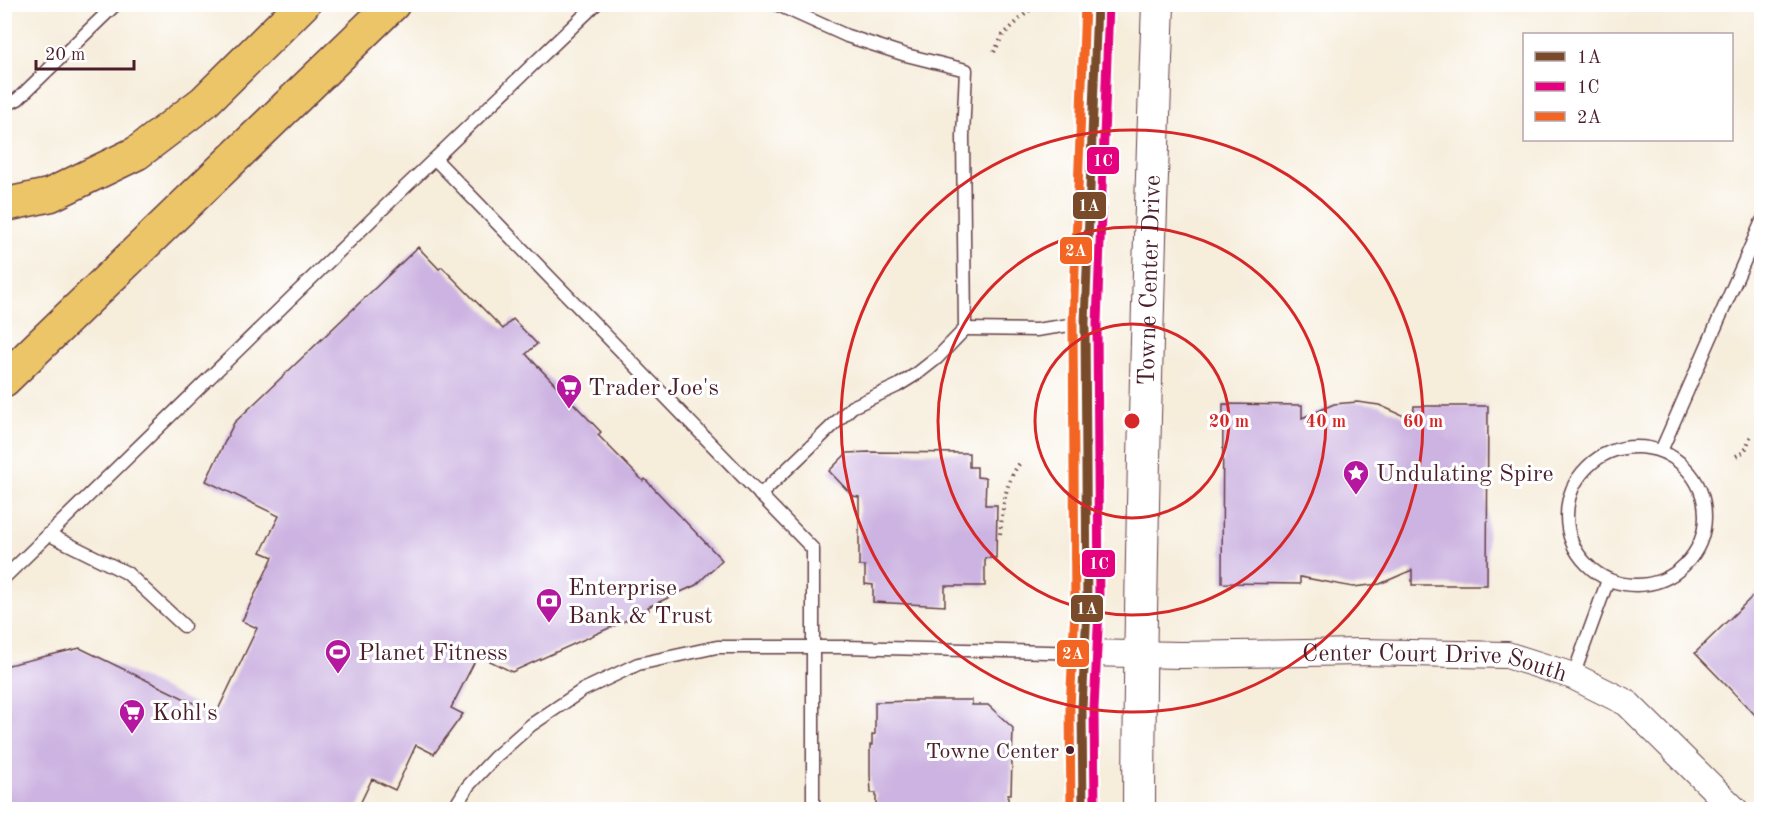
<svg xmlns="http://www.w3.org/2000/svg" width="1766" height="814" font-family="'Old Standard TT',serif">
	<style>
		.building { fill: #ccb3e1 }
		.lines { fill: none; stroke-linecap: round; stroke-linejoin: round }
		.service-casing { stroke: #643e45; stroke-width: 15 }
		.minor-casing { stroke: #643e45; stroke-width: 28 }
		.tertiary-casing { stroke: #643e45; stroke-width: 34 }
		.motorway-casing { stroke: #643e45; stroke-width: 36 }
		.path { stroke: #643e45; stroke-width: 4; stroke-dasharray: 1.5 4.5; stroke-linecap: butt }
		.service { stroke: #fff; stroke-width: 12 }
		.minor { stroke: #fff; stroke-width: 26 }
		.tertiary { stroke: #fff; stroke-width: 32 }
		.motorway { stroke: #edc569; stroke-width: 33 }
		.bus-1-casing { stroke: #fff; stroke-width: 14 }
		.bus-2-casing { stroke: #fff; stroke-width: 14 }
		.bus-3-casing { stroke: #fff; stroke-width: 14 }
		.bus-1 { stroke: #7a4b2a; stroke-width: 9 }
		.bus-2 { stroke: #e5007d; stroke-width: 9 }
		.bus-3 { stroke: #f26522; stroke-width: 9 }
		.ring { fill: none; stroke: #d62828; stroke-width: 3 }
		.bus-dot { fill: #4a1f2b; stroke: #fff; stroke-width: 2 }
		.labels { text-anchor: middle; stroke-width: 6; stroke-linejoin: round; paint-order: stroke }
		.bus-label { font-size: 22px; fill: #4a1f2b; stroke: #fff; text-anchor: end }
		.street-label { font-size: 24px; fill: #4a1f2b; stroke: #fff }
		.poi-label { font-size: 24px; fill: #4a1f2b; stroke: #fff; text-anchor: start }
		.centre { fill: #d62828; stroke: #fff; stroke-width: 3 }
		.ring-label { font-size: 18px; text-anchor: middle; font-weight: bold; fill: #d62828; stroke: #fff; stroke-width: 6; stroke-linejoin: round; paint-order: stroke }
		.line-badge { stroke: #fff; stroke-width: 2 }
		.badge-label { font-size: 16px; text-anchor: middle; font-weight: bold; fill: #fff }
	</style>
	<rect width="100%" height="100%" fill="#fff"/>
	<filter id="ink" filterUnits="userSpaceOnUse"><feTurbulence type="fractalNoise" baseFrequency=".0167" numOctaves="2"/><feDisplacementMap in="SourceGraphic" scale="12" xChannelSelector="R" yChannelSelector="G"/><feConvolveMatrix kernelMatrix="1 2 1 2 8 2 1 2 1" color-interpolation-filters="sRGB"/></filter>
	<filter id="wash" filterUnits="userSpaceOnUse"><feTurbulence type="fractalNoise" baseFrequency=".008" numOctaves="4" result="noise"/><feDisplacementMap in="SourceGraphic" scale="24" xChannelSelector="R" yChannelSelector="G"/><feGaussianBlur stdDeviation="1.35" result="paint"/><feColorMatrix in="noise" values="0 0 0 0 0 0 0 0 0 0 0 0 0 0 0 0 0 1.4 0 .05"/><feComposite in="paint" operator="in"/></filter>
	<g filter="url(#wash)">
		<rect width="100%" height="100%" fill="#f6eddb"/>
		<g id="blocks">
			<g class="building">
				<path d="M418,247L439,269L442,267L503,329L513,319L537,344L526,354L601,432L598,435L643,481L645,479L722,560L696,585L648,607L649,610L512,672L478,655L451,708L463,714L434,754L416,745L395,790L372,779L357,810H4V666L80,648L216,714L257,628L242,621L273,557L261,552L279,516L206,481L234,423Z"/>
				<path d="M1357,402L1379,405L1413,420L1414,406H1488L1487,585H1412V570L1380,584L1353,587L1300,577V584L1222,583L1223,404L1302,405V418L1334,404Z"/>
				<path d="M869,452L969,453V467H977V477L986,478L985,505H997L996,558H985V586H945V606L873,602V585L865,584V566H859V497L853,496L829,471L847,453Z"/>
				<path d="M1761,588V721L1695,653Z"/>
				<path d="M915,700H972V705H988L1013,728L1011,794H1008V810H876V793H871L870,775V745H872V735L875,734V702L915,701Z"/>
			</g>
		</g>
	</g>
	<g filter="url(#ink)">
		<use href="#blocks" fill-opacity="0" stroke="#643e45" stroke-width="1.5"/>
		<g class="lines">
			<g class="service-casing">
				<g id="service">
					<path d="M4,106L18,99L116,4"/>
					<path d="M435,159L813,549V810"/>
					<path d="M965,329L1036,330L1083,323"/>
					<circle cx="1636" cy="516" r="69"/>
					<path d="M1661,451L1762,221"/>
					<path d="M760,495L852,407L897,386L918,373L937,358L965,329L963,136L966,70L906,55L847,36L776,4"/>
					<path d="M48,534L127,573L184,626"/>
					<path d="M4,578L400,192L596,4"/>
					<path d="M1573,676L1608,580"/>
					<path d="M453,810L468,786L494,758L531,725L583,690L638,664L717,647H845L1085,653"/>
				</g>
			</g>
			<g class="minor-casing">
				<g id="minor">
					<path id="s1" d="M1085,653L1181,655L1361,652L1507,655L1573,676L1627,703L1735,810"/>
				</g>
			</g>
			<g class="tertiary-casing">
				<g id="tertiary">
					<path d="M1083,810L1082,708L1087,609L1085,323L1097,4"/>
					<path id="s2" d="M1139,810C1140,541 1148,273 1158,4"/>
				</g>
			</g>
			<g class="motorway-casing">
				<g id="motorway">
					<path d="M4,205L50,195L137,153L204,102L303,4"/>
					<path d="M4,380L393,4"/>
				</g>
			</g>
			<g class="path">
				<path d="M994,52L1003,35L1036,4"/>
				<path d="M4,294L7,301L4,305"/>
				<path d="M1736,456L1745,451L1751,435"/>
				<path d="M1000,534C1003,509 1004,483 1020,463"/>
			</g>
			<use href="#service" class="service"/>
			<use href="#minor" class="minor"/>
			<use href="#tertiary" class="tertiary"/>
			<use href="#motorway" class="motorway"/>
			<g class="bus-1-casing">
				<path id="bus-1" d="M1083,810L1082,708L1087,609L1085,323L1097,4"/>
			</g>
			<g class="bus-2-casing">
				<path id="bus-2" d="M1095,810L1094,708L1099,609L1097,323L1109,4"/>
			</g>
			<g class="bus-3-casing">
				<path id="bus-3" d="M1071,810L1070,708L1075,609L1073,323L1085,4"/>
			</g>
			<use href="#bus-1" class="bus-1"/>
			<use href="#bus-2" class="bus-2"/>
			<use href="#bus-3" class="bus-3"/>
		</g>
	</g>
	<g class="ring">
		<circle cx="1132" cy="421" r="97"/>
		<circle cx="1132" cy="421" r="194"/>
		<circle cx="1132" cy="421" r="291"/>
	</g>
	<defs>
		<g id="supermarket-pin" transform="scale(1.35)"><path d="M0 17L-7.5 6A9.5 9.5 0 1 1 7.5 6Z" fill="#b5179e" stroke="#fff"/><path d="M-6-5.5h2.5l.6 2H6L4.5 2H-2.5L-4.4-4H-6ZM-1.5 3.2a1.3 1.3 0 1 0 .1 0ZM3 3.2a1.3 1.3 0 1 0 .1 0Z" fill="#fff"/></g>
		<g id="sight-pin" transform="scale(1.35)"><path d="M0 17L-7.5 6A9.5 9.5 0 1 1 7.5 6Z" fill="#b5179e" stroke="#fff"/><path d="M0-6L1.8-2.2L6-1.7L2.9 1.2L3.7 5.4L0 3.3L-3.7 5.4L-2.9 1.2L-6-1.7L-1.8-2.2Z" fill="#fff"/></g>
		<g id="bank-pin" transform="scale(1.35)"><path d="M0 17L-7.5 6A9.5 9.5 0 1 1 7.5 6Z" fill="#b5179e" stroke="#fff"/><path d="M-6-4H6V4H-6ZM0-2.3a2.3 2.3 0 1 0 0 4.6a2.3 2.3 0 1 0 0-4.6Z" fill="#fff"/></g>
		<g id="stadium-pin" transform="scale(1.35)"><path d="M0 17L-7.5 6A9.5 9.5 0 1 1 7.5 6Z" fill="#b5179e" stroke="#fff"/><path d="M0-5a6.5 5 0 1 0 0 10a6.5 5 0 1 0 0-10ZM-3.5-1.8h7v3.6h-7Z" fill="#fff"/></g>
	</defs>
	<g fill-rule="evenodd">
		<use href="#supermarket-pin" x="569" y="387"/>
		<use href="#sight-pin" x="1356" y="473"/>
		<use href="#bank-pin" x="549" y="601"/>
		<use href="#stadium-pin" x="338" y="652"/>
		<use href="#supermarket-pin" x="132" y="712"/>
	</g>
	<circle class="bus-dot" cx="1070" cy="750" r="5"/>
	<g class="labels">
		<g class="bus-label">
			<text x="1059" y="758">Towne Center</text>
		</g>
		<g class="street-label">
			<text dy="8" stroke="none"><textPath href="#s2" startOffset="530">Towne Center Drive</textPath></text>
			<text dy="8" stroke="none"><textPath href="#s1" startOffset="351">Center Court Drive South</textPath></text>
		</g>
		<g class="poi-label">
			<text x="588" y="395">Trader Joe's</text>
			<text x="1376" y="481">Undulating Spire</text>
			<text x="568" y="595">Enterprise<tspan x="568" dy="28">Bank &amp; Trust</tspan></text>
			<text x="358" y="660">Planet Fitness</text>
			<text x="152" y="720">Kohl's</text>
		</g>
	</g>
	<circle cx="1132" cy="421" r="9" class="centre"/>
	<g class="ring-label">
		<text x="1229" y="427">20 m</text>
		<text x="1326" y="427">40 m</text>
		<text x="1423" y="427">60 m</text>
	</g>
	<g class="line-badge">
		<rect x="1086" y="146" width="34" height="29" rx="6" fill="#e5007d"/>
		<rect x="1072" y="191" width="35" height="29" rx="6" fill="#7a4b2a"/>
		<rect x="1059" y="236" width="34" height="29" rx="6" fill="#f26522"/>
		<rect x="1081" y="549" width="35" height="29" rx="6" fill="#e5007d"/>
		<rect x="1070" y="594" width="34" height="29" rx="6" fill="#7a4b2a"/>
		<rect x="1056" y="639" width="34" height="29" rx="6" fill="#f26522"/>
	</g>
	<g class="badge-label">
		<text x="1103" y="166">1C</text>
		<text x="1089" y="211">1A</text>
		<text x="1076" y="256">2A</text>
		<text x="1099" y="569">1C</text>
		<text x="1087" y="614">1A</text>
		<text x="1073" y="659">2A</text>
	</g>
	<rect width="1766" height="814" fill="none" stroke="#fff" stroke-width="24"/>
	<rect x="1523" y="33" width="210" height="108" fill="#ffffff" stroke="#b7a5aa" stroke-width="1.5"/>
	<rect x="1535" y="52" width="30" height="9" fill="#7a4b2a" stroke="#b7a5aa" stroke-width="1.5"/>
	<text x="1577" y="63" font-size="18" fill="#4a1f2b">1A</text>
	<rect x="1535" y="82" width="30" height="9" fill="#e5007d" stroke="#b7a5aa" stroke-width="1.5"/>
	<text x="1577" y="93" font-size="18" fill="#4a1f2b">1C</text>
	<rect x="1535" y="112" width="30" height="9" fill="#f26522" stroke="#b7a5aa" stroke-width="1.5"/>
	<text x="1577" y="123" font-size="18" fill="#4a1f2b">2A</text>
	<path d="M36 60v9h98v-9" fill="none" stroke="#4a1f2b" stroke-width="3"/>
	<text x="45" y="60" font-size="18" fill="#4a1f2b" stroke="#ffffff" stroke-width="4.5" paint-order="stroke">20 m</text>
</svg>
